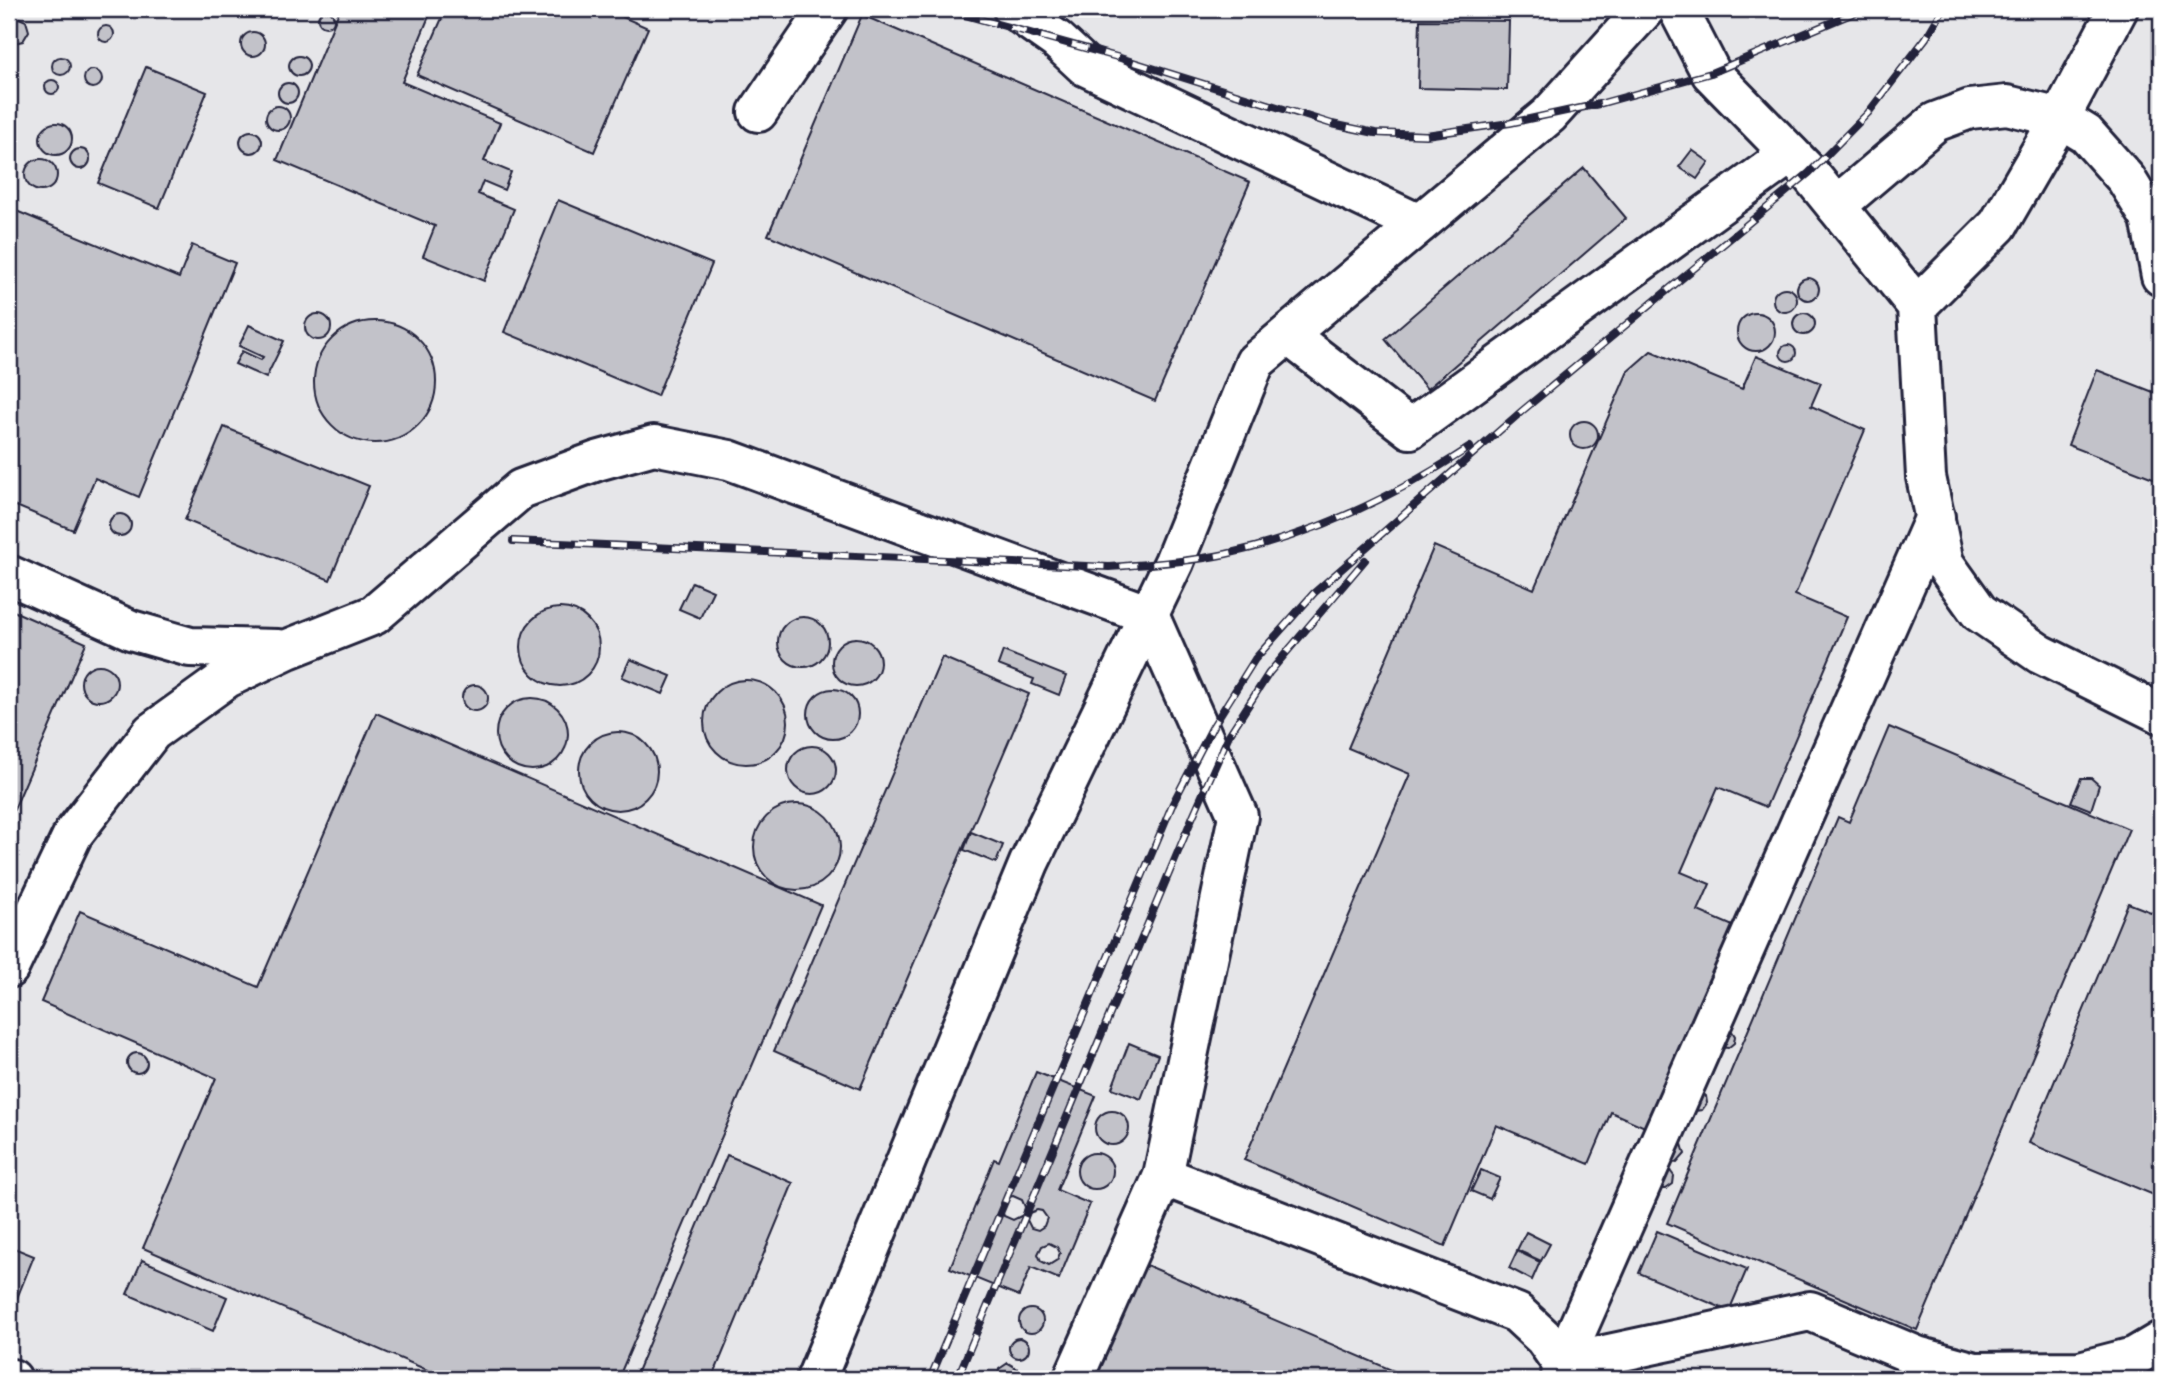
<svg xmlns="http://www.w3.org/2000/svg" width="2170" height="1388" font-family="Mali,sans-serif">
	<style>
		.built { fill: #e6e6e9 }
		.building { fill: #c2c2c9; stroke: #22223b; stroke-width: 2; fill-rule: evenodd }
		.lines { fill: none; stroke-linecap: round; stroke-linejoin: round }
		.minor-casing { stroke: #22223b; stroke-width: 44 }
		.minor { stroke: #fff; stroke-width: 38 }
		.rail-casing { stroke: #22223b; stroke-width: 8 }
		.rail { stroke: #fff; stroke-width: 5; stroke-dasharray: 16; stroke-linecap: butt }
	</style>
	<rect width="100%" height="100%" fill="#f6f6f7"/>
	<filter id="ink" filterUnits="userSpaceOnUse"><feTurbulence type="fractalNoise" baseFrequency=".0143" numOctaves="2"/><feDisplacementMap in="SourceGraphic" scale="14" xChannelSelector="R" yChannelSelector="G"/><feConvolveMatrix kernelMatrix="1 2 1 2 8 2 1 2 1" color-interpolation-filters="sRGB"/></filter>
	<g filter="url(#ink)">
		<rect class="built" x="9" y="9" width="2152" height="1370"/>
		<g class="building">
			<path d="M340,9H432L402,82L500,123L484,161L511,172L504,190L483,181L478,194L514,209L484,281L423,256L435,226L277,160Z"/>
			<path d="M446,9H605L648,28L594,152L417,75Z"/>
			<circle cx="326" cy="19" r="8"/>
			<path d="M862,15L1250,182L1155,401L768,235Z"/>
			<path d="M15,16L26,21L29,31L23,41L14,43L9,41V18Z"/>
			<path d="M1420,20L1509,21L1507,90L1418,88Z"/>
			<circle cx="106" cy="34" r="8"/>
			<circle cx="253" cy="44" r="12"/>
			<circle cx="299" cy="66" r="10"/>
			<circle cx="61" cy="66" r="9"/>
			<path d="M146,67L207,92L159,208L98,183Z"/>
			<circle cx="93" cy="79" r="9"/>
			<circle cx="52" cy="87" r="7"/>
			<circle cx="288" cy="93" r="10"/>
			<circle cx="278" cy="118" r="12"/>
			<circle cx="56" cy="139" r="16"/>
			<circle cx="251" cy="142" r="11"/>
			<circle cx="80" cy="159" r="10"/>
			<path d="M1692,150L1709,162L1697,179L1679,167Z"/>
			<circle cx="41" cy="175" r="16"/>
			<path d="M1584,168L1626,218L1427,389L1385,339Z"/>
			<path d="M558,200L712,264L657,396L504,332Z"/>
			<path d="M9,208L179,278L192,245L235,263L139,497L95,478L73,530L9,503Z"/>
			<circle cx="1808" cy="289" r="11"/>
			<circle cx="1785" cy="300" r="12"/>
			<circle cx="1756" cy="332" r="19"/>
			<circle cx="1804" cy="324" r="11"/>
			<circle cx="318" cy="327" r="13"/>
			<circle cx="375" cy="382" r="61"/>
			<path d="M249,325L284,341L266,378L235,364L242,351L261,360L263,357L239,346Z"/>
			<circle cx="1788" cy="353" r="8"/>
			<path d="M1651,351L1742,389L1756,356L1821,383L1811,406L1865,430L1795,595L1847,617L1766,807L1718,787L1681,872L1710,884L1698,911L1733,926L1647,1128L1611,1112L1589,1164L1496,1125L1445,1246L1244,1160L1410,774L1348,748L1434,546L1534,589L1628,371Z"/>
			<path d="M2097,370L2161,395V481L2068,445Z"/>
			<circle cx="1584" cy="435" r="14"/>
			<path d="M224,427L369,486L330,580L185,520Z"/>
			<circle cx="120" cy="525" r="11"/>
			<path d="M692,582L713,591L700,618L679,609Z"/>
			<circle cx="560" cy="647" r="39"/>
			<path d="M9,609L86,643L9,821Z"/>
			<circle cx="803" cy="642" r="25"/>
			<circle cx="856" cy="662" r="24"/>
			<path d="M1003,651L1066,676L1059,695L1032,684L1034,679L998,665Z"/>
			<path d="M942,657L1029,694L860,1089L774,1051Z"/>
			<path d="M630,659L671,676L663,694L622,677Z"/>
			<circle cx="99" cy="683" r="18"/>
			<circle cx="746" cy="722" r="42"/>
			<circle cx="475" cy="698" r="13"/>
			<circle cx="833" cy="714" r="25"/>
			<circle cx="532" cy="734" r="36"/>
			<path d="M376,713L821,905L618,1379H448L143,1248L216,1078L41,1002L80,911L258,987Z"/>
			<path d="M1889,727L2129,829L1917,1330L1667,1223L1838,817L1849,822Z"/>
			<circle cx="618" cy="771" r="39"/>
			<circle cx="812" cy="770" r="24"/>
			<path d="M2081,778H2091L2099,785L2091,810L2071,802Z"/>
			<circle cx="797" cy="847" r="43"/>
			<path d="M971,832L1003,845L996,863L964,850Z"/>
			<path d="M2128,903L2161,916V1198L2029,1143Z"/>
			<path d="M1730,1028L1735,1036L1734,1043L1728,1048L1718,1047Z"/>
			<path d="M1129,1043L1158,1055L1141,1099L1112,1088Z"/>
			<circle cx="137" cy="1063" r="10"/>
			<path d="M1036,1072L1096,1096L1057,1190L1090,1204L1059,1279L1031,1267L1019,1296L950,1268L994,1159L999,1161ZM1013,1196L1022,1200L1025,1207L1023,1215L1013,1220L1004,1216L1001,1207L1006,1198ZM1037,1210L1042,1211L1047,1218L1044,1226L1038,1230L1031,1228L1027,1220L1029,1213ZM1049,1243L1057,1247L1060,1253L1057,1260L1049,1265L1041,1261L1038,1254L1042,1246Z"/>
			<path d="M1700,1091L1706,1096L1707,1103L1702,1110L1694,1111Z"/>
			<circle cx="1112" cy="1128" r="17"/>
			<path d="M1677,1142L1682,1144L1685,1154L1677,1163L1670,1162Z"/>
			<circle cx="1095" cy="1171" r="18"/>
			<path d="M727,1155L793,1183L712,1379H634Z"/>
			<path d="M1668,1168L1674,1176L1673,1184L1666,1189H1659Z"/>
			<path d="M1481,1170L1500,1178L1490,1199L1471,1191Z"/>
			<path d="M1657,1231L1747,1269L1729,1311L1639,1273Z"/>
			<path d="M1526,1232L1550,1244L1541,1261L1517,1250Z"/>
			<path d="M9,1246L34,1256L9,1318Z"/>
			<path d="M1517,1251L1540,1262L1532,1280L1509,1268Z"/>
			<path d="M142,1260L227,1297L213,1331L127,1294Z"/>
			<path d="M1144,1264L1394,1371L1390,1379H1095Z"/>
			<circle cx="1031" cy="1321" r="12"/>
			<circle cx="1019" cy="1348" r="10"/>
			<path d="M1008,1363L1018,1369L1019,1379H998L999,1369Z"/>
		</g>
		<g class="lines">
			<g class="minor-casing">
				<g id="minor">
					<path d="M1013,9L1057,40L1085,66L1419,224"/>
					<path d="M1678,9L1711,73L1809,173L1917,306L1926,477L1944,563L1979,612L2040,654L2161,714"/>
					<path d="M758,112L828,9"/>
					<path d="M1836,206L1935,122L1970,109L2007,105L2060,118L2086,134L2126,179L2150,218L2161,276"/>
					<path d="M1917,306L1998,225L2060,118L2118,9"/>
					<path d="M1288,335L1410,429L1790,154"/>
					<path d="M9,575L131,630L190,647L278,649"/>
					<path d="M9,968L73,834L152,732L227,678L288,649L374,615L521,489L597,461L654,445L729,460L1149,615L1238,816L1163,1176L1073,1379"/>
					<path d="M1163,1176L1517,1313L1544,1338L1562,1364L1561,1379"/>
					<path d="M1562,1364L1935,517"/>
					<path d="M1562,1364L1810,1311L1917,1356L1975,1372L2080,1371L2134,1357L2161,1341"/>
					<path d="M9,1379H12"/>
					<path d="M816,1379L1029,863L1174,562L1255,362L1549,115L1645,9"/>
				</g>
			</g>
			<use href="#minor" class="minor"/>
			<g class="rail-casing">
				<g id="rail">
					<path d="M949,9L961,14L1117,57L1332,124L1375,133L1426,135L1510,123L1599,104L1711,73L1863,9"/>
					<path d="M513,541L1109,567C1148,564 1188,562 1226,554C1314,535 1396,496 1470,447"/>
					<path d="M930,1379L1173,803L1213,726L1255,659L1314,593L1522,411L1809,173L1868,113L1926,38L1943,9"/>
					<path d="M957,1379L1193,816L1229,735L1269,673L1365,560"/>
				</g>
			</g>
			<use href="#rail" class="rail"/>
		</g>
	</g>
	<rect width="2170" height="1388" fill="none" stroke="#fff" stroke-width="35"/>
	<rect x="18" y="18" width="2135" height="1353" fill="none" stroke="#22223b" stroke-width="2.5" filter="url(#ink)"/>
</svg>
